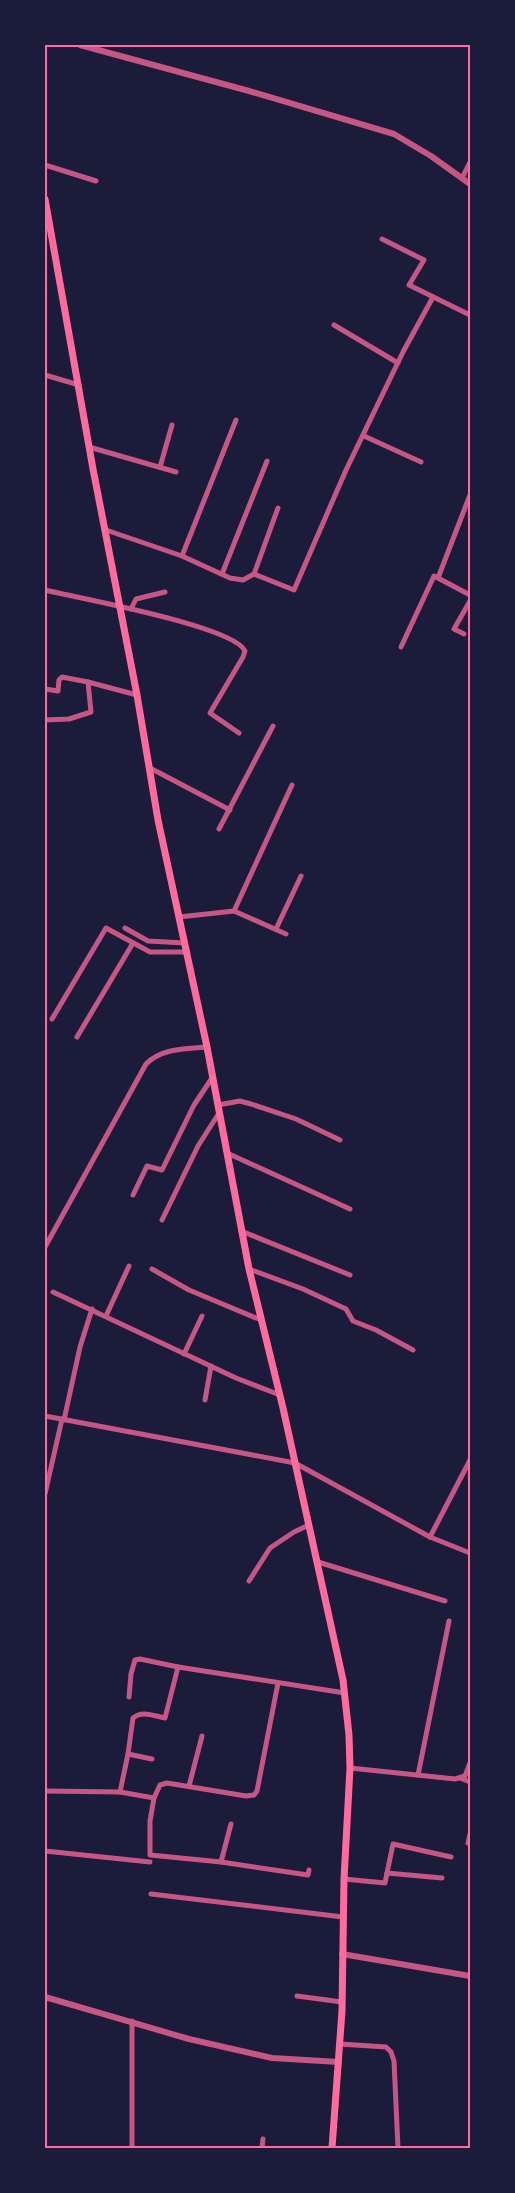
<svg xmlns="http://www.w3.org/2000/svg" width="515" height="2193" font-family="'Space Grotesk',sans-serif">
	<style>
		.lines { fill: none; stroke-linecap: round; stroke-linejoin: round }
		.minor { stroke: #c65784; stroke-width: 5 }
		.tertiary { stroke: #c65784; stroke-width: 6 }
		.secondary { stroke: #ff6b9d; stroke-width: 7 }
		.neatline { fill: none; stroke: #ff6b9d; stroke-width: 2 }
	</style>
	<rect width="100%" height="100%" fill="#1b1b3a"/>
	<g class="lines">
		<g class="minor">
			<path d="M45,165L96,181"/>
			<path d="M462,178L470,162"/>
			<path d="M382,239L424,260L409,285L470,315"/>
			<path d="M334,325L398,363"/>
			<path d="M45,375L79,385"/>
			<path d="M364,436L421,462"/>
			<path d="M89,447L176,472"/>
			<path d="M160,467L172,425"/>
			<path d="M106,530L182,556L230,578L243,580L254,574L278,508"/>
			<path d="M182,556L236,420"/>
			<path d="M222,574L267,461"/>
			<path d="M254,574L294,590L346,470L403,352L433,297"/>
			<path d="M438,578L470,595"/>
			<path d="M45,590C77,598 234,626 245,651L243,657L210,713L239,733"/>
			<path d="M131,609L136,599L165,592"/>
			<path d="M464,634L454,629L470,601"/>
			<path d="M401,647L434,576L438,578L470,495"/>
			<path d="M45,689L58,691L59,680L62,677L88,682"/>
			<path d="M45,720L69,719L91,712L88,682L137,695"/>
			<path d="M150,768L230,810"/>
			<path d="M219,829L273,726"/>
			<path d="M234,911L292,785"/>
			<path d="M179,917L234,911L286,934"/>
			<path d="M125,928L148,941L185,943"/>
			<path d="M276,929L301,876"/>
			<path d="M52,1019L106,928L150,952H186"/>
			<path d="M77,1037L133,943"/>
			<path d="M218,1105L240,1101L251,1104L296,1119L340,1140"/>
			<path d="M227,1153L350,1209"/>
			<path d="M133,1195L147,1166L162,1170L194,1105L212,1078"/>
			<path d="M162,1220L198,1146L219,1113"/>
			<path d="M241,1231L350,1275"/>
			<path d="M45,1247L146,1064C162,1048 185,1049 207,1047"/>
			<path d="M152,1269L189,1290L261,1320"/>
			<path d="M249,1269L303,1289L346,1309L353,1321L376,1330L413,1350"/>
			<path d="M53,1292L236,1378L280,1395"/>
			<path d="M106,1316L129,1266"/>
			<path d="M184,1354L202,1316"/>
			<path d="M205,1400L211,1366"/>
			<path d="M45,1416L295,1463L430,1537L470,1553"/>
			<path d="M64,1420L80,1347L92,1309"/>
			<path d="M45,1494L62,1419"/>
			<path d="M430,1537L470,1460"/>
			<path d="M318,1562L445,1601"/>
			<path d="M249,1581L270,1548L294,1532L309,1525"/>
			<path d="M129,1697L131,1674L135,1660L140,1659L178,1667"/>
			<path d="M128,1754L152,1759"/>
			<path d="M350,1768L455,1779L465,1776L470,1763"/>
			<path d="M418,1775L449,1621"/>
			<path d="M460,1778L470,1782"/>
			<path d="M189,1786L202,1736"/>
			<path d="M45,1791L120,1792L154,1798L160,1785L167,1783L246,1796L254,1795L257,1791L278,1683"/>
			<path d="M120,1792L128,1754L133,1718C142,1710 154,1716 165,1718L178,1667L345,1693"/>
			<path d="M154,1798L150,1821V1855L221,1862L308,1875L309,1870"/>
			<path d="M468,1843L470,1834"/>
			<path d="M45,1851L150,1862"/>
			<path d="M221,1862L231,1824"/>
			<path d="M387,1873L393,1844L451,1857"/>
			<path d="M344,1879L385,1883L387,1873L442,1878"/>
			<path d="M151,1894L343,1917"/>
			<path d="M297,1996L342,2002"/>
			<path d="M132,2021V2148"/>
			<path d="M340,2044L386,2047L391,2052L394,2061L398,2148"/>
			<path d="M262,2148L263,2139"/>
		</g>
		<g class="tertiary">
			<path d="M80,45L249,91L394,134L431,156L470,184"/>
			<path d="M342,1954L470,1976"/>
			<path d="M45,1997L189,2039L272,2058L339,2062"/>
		</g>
		<path class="secondary" d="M45,199L93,469L137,695L158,820L207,1047L249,1269L283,1408L343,1680L349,1735L350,1768L344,1879L342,2011L332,2148"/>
	</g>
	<rect width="515" height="2193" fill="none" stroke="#1b1b3a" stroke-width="92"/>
	<rect x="46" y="46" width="423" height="2101" class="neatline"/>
</svg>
